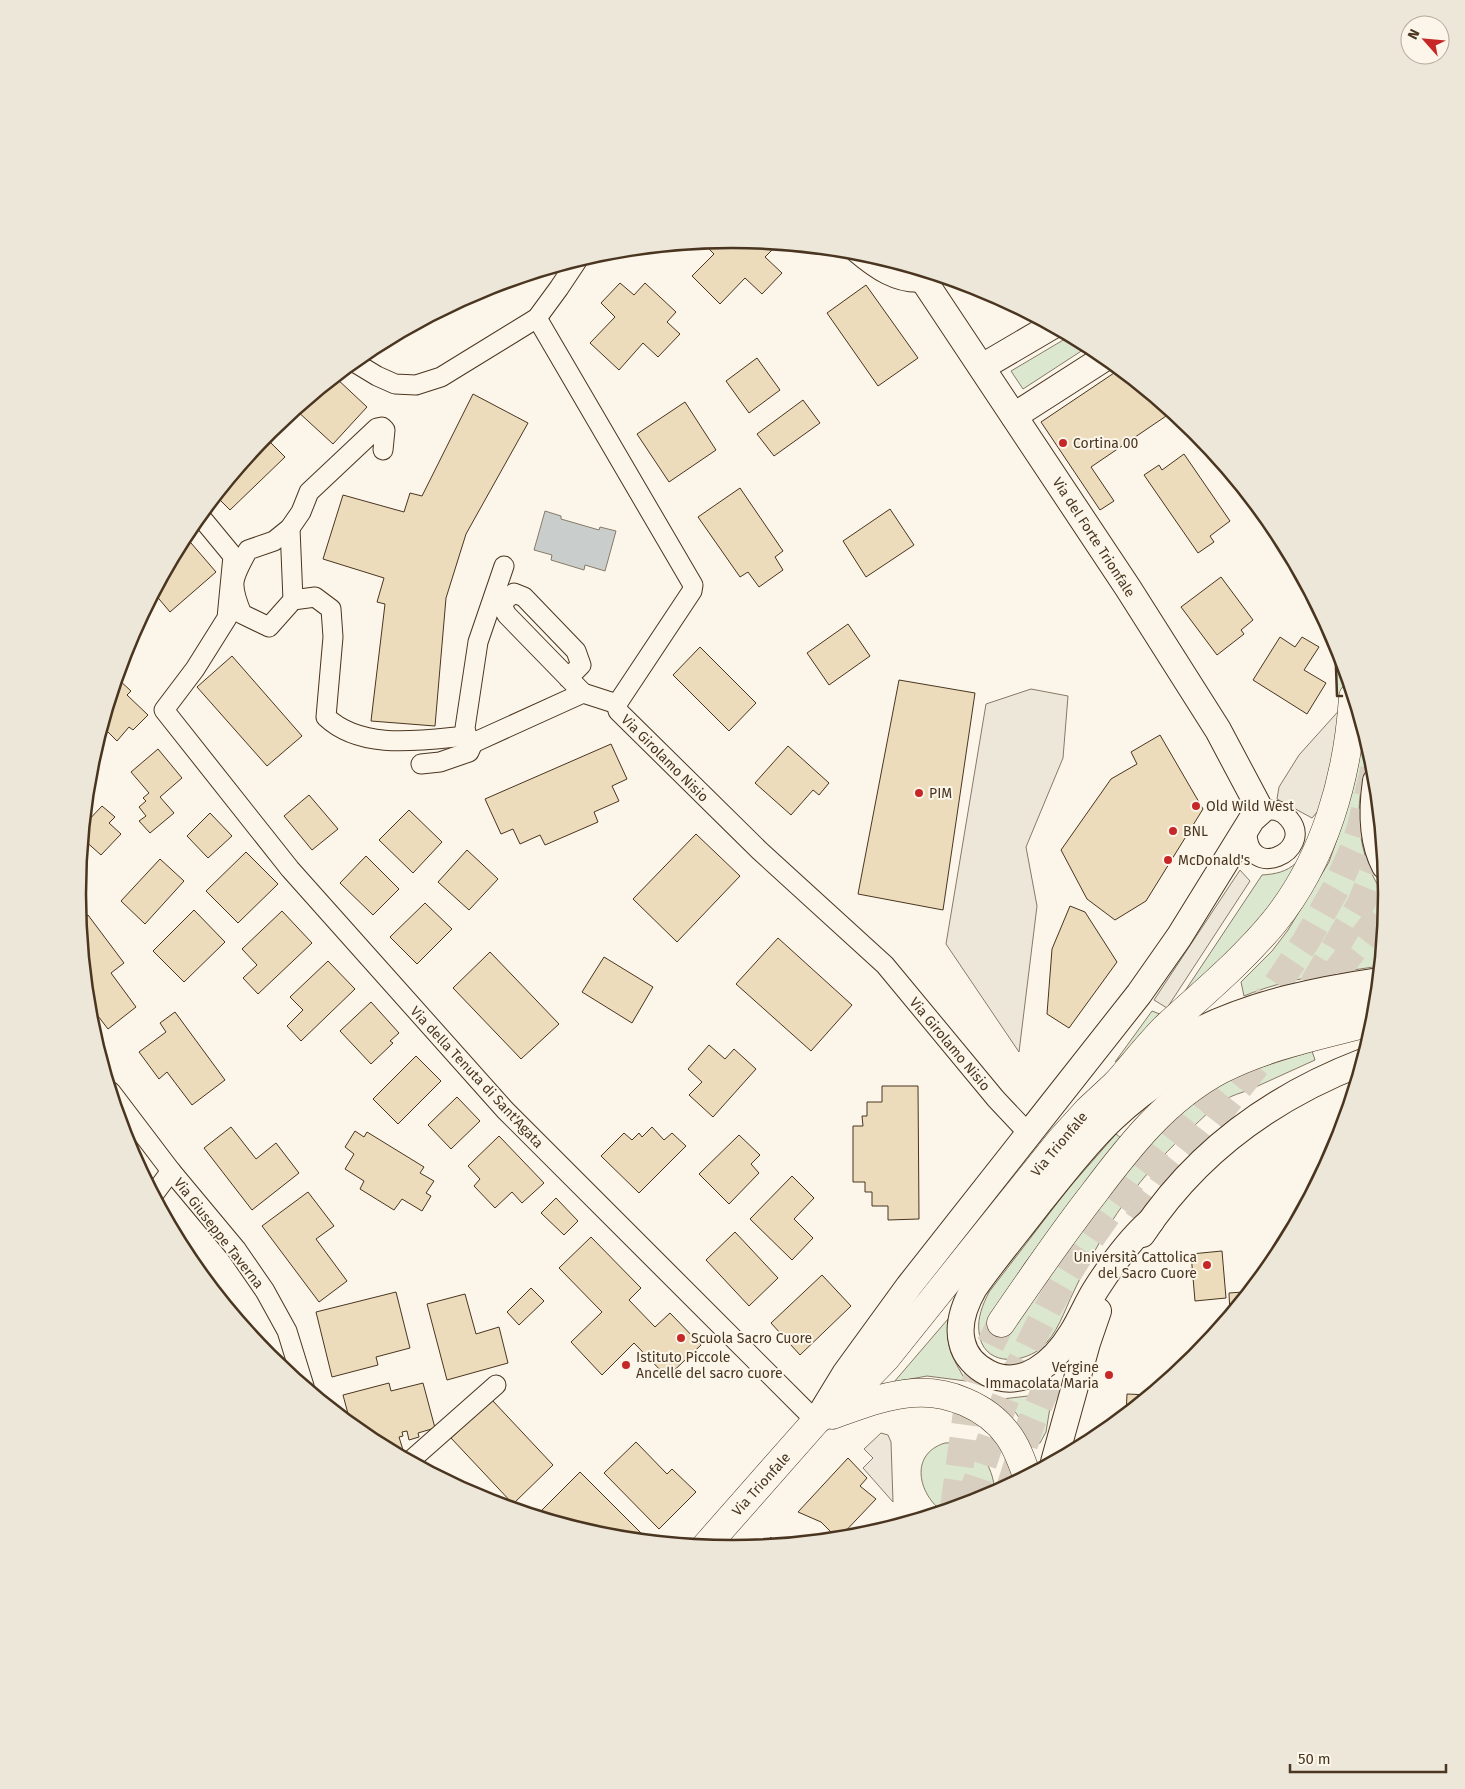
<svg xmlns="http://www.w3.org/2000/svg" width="1465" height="1789" font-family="'Fira Sans',sans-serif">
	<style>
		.green { fill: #dce7d0; stroke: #887966 }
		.parking { fill: #ede7d9; stroke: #887966 }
		.water { fill: #c9cecd; stroke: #887966 }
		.building { fill: #ecdcbc; stroke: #4a3520 }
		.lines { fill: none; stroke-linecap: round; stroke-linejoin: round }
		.highway-tunnel { stroke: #d8cfc1; stroke-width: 28; stroke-dasharray: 28 14; stroke-linecap: butt }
		.street-casing { stroke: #4a3520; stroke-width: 21 }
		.secondary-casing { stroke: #4a3520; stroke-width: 28 }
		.primary-casing { stroke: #4a3520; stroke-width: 29 }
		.highway-casing { stroke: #4a3520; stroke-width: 29 }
		.street { stroke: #fbf6e9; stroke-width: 19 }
		.secondary { stroke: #fbf6e9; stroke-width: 26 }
		.primary { stroke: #fbf6e9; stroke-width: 28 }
		.highway { stroke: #fbf6e9; stroke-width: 28 }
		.wall { stroke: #4a3520; stroke-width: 2.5 }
		.poi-dot { fill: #c62828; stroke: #fbf6e9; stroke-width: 2 }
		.labels { text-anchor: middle; stroke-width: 4; stroke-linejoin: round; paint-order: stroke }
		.poi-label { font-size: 14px; fill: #4a3520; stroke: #fbf6e9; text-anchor: start }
		.street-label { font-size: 14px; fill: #4a3520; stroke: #fbf6e9 }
		.rim { fill: none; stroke: #4a3520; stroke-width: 2.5 }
	</style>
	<rect width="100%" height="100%" fill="#fbf6e9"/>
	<g class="green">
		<path d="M1070,336L1089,346L1023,389L1011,371Z"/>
		<path d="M1335,639L1338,644L1354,697L1337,696Z"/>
		<path d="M1361,722C1364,731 1370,742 1370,752C1371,763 1361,784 1360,797C1356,831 1365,872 1387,898L1380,966C1335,973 1287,978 1244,996L1241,982L1272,951L1288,930L1329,862L1343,822Z"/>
		<path d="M1296,863L1265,923L1177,1003L1262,875C1276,874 1286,872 1296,863Z"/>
		<path d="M1152,1011L1165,1016L1115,1062Z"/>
		<path d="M1312,1051L1315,1060C1293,1070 1271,1080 1249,1090C1241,1093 1232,1095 1225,1100C1214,1106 1205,1116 1196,1124C1157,1159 1121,1201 1097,1247C1089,1261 1081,1276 1074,1291C1064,1311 1058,1334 1040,1349C1019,1365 982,1365 979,1332C977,1318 983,1304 989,1292L1068,1189L1116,1134L1121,1138L1025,1263L991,1316L1137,1153L1178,1110L1249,1067L1251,1072L1262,1067Z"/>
		<path d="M948,1319C946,1349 951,1355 966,1381L927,1376L894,1382Z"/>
		<path d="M1053,1389L1046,1432L1040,1443H1038L1033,1439L1016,1413L1002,1402V1399L1028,1396L1039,1391Z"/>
		<path d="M945,1443C977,1441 993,1463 995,1493L983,1500L943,1512C918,1494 909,1454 945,1443Z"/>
	</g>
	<g class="parking">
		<path d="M1031,689L1068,696L1063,758L1026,847L1037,906L1019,1052L946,944L986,704Z"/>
		<path d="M1343,706L1324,804L1312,818L1277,799L1279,787L1299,755Z"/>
		<path d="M1240,870L1250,881L1167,1008L1154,1000Z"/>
		<path d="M881,1433L888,1435L891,1442L893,1502L863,1468L873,1458L864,1449Z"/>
	</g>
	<path class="water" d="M545,511L561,516V519L599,530L600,527L616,531L605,571L585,565L584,570L551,560L552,555L534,550Z"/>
	<g class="building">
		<path d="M733,240L769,243L774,248L765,257L782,273L762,294L745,278L720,304L692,276L714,254L702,242Z"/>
		<path d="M620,283L634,295L645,283L676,312L667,322L680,334L658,357L643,343L619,370L590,343L615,317L601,303Z"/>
		<path d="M866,285L918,358L878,386L827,313Z"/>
		<path d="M757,358L780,390L749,413L726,381Z"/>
		<path d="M1120,369L1172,412L1091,467L1114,501L1100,510L1041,422Z"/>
		<path d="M335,377L367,407L333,444L296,410Z"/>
		<path d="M473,394L528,423L466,534L446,598L435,726L371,721L385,604L377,602L384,578L323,559L343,495L404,512L410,493L422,496Z"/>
		<path d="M803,400L820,423L774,456L757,434Z"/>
		<path d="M685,402L716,450L669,482L637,434Z"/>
		<path d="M265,437L285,457L230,510L216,496Z"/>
		<path d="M1184,454L1230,521L1210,536L1214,542L1198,553L1144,475L1159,465L1162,470Z"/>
		<path d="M740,488L783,551L775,557L783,570L759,587L748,572L740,577L698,517Z"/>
		<path d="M890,509L914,545L866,577L843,541Z"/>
		<path d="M185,536L216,572L170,612L154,593Z"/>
		<path d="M1221,577L1253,620L1241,630L1244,634L1217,655L1181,607Z"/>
		<path d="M848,624L870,656L829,685L807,653Z"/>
		<path d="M1280,637L1295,647L1302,637L1319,647L1304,670L1326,683L1307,714L1253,680Z"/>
		<path d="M700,647L756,703L729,731L673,675Z"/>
		<path d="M232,656L302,736L267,766L197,687Z"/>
		<path d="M119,673L121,675L118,679L131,691L127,695L148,715L133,730L129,727L117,741L102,726Z"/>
		<path d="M899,680L975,693L943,910L858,894Z"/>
		<path d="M1160,735L1203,809L1146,901L1115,920L1087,899L1061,850L1111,779L1137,764L1131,752Z"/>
		<path d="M611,744L627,779L612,786L619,801L594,812L598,822L545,845L540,835L520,844L513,829L501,834L485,799Z"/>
		<path d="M788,746L829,783L819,795L813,790L791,815L755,783Z"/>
		<path d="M158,749L182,778L160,797L174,813L150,833L139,821L146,816L139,807L146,801L143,798L149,793L131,772Z"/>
		<path d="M309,795L338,829L312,850L284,816Z"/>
		<path d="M102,806L115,817L109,823L121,834L101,855L83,839L84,825Z"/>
		<path d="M409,810L442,842L413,873L379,840Z"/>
		<path d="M210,813L232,836L208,858L187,836Z"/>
		<path d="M696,834L740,876L677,942L633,899Z"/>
		<path d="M467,850L498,879L469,910L438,882Z"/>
		<path d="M246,852L278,884L238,923L206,891Z"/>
		<path d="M366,856L399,889L373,915L340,883Z"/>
		<path d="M160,859L184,881L145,924L121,901Z"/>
		<path d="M425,903L452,929L417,964L390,937Z"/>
		<path d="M1070,906L1085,912L1117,962L1069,1028L1047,1014L1052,949Z"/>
		<path d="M194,910L225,942L184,982L153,951Z"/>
		<path d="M282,911L312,943L258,994L243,978L257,965L242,949Z"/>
		<path d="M88,915L124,963L111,973L136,1007L108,1029L88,1003L80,921Z"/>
		<path d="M778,938L852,1005L811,1051L736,984Z"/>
		<path d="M490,952L559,1024L521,1059L453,988Z"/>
		<path d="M604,957L653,987L632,1023L582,992Z"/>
		<path d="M328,961L355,989L301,1041L287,1026L303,1010L290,997Z"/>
		<path d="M371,1002L399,1033L390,1041L393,1043L371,1064L340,1031Z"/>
		<path d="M175,1012L225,1080L192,1105L167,1072L159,1079L139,1052L166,1032L160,1023Z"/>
		<path d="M709,1045L725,1059L734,1049L756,1069L713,1117L689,1095L702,1082L688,1069Z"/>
		<path d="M416,1056L441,1081L398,1124L373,1099Z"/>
		<path d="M882,1086H918L919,1219L888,1220V1206H872V1192H865V1182H853V1126H863L862,1116H867V1102H882Z"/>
		<path d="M457,1097L480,1121L451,1149L428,1125Z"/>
		<path d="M231,1127L256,1159L276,1143L299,1173L252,1210L204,1148Z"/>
		<path d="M652,1127L664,1140L672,1133L686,1146L639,1193L601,1156L624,1133L632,1140L639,1133L642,1137Z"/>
		<path d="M355,1131L364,1137L367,1132L424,1167L420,1173L434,1181L426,1193L431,1196L422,1211L402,1199L394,1210L360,1189L364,1181L345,1169L354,1154L345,1147Z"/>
		<path d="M739,1135L760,1155L751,1164L759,1173L729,1204L699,1174Z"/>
		<path d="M499,1136L544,1183L522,1203L512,1192L495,1208L474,1186L480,1179L468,1166Z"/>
		<path d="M792,1176L814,1198L794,1219L813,1238L792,1260L750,1219Z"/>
		<path d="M308,1192L334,1226L316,1239L347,1281L319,1302L262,1226Z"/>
		<path d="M556,1198L578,1221L564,1235L541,1213Z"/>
		<path d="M735,1232L778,1278L749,1306L706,1260Z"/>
		<path d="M591,1237L641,1288L629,1300L655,1327L670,1313L701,1345L667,1377L634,1343L602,1375L571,1342L602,1312L559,1268Z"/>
		<path d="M1222,1251L1226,1298L1195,1301L1191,1254Z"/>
		<path d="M822,1275L851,1306L800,1355L771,1323Z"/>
		<path d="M531,1288L544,1301L519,1325L507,1312Z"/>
		<path d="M396,1292L410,1348L376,1357L378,1365L332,1377L316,1312Z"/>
		<path d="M1243,1292V1300L1230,1315L1229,1293Z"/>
		<path d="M465,1294L476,1334L499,1327L508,1363L447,1380L427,1304Z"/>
		<path d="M389,1383L391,1391L423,1383L435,1428L418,1433L419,1437L409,1440L407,1431L402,1432L403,1436L399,1437L403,1450L394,1452L368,1439L351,1425L343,1395Z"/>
		<path d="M1127,1394L1150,1395L1126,1415Z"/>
		<path d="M492,1400L553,1465L513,1504L451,1438Z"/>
		<path d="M636,1442L667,1474L672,1469L696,1492L659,1529L604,1473Z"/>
		<path d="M848,1458L867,1478L860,1486L876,1499L838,1539L821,1522L798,1512Z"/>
		<path d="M580,1472L647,1539L645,1541L604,1537L548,1520L540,1512Z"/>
		<path d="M771,1537L773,1545L762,1547Z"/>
	</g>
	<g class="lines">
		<g class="highway-tunnel">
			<path d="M1336,972L1386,908"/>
			<path d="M1254,1019L1306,941L1336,888L1355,846L1361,827L1375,766"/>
			<path d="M1137,1221L1163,1184L1294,1017L1361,904L1383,849"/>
			<path d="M1011,1485L1031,1423L1065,1344"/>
			<path d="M969,1504C987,1454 1001,1402 1025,1354C1041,1320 1059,1286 1080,1254C1120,1194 1165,1137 1209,1080"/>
			<path d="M954,1508L967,1412L982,1362L1001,1323"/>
		</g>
		<g class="street-casing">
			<g id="street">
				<path d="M855,252C875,269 897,285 924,282"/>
				<path d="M537,318L693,585L692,591L619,701L617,706L618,711L760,851L885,965L996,1099L1029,1134"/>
				<path d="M354,362L377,376L395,384L416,385L441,377L537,318L559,288L577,261"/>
				<path d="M383,450L385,430L382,427L377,428L309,492L301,512L290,528L274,541L248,550C232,579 229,583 242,614L269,627L293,600L315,597L331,609L333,637L326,717C362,751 422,740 467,736"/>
				<path d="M200,516L233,556L227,618L195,669L164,710L290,869L505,1110L816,1421"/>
				<path d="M290,528L293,600"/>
				<path d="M504,566L478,642L465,728L467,736L473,743L583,693L617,704"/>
				<path d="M568,678L581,665L576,651L524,597L514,593L505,600L503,608L507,615L583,693"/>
				<path d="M421,764L440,762L469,752L473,743"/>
				<path d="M1247,829C1245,884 1316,851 1289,819C1281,809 1272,809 1261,811"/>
				<path d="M111,1092L171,1171L236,1249L265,1291L287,1331L304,1386"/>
				<path d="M154,1194L171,1171"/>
				<path d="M410,1461L496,1385"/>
			</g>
		</g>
		<g class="secondary-casing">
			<g id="secondary">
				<path d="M982,367L1052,326"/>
				<path d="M1014,416L1106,357"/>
				<path d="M1376,781C1372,808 1371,840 1385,866"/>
				<path d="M1130,1074C1152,1059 1174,1043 1198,1031C1255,1003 1317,990 1379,981"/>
				<path d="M1151,1221C1129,1240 1112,1264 1096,1289C1087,1303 1081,1319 1072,1333C1055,1361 1023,1391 988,1373C976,1367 965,1356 962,1342C957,1323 965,1304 974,1288C995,1258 1019,1230 1041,1201C1064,1173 1086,1143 1113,1118C1186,1049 1279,1018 1377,1005"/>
				<path d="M1142,1234C1196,1152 1272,1097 1363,1062"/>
				<path d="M820,1415L845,1374L909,1286L1139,994L1179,937L1252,819L1261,811L1218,730L1128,588L916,269"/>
				<path d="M1054,1462L1087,1343L1098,1311"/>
			</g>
		</g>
		<g class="primary-casing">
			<g id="primary">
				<path d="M832,1415C858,1406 885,1395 913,1393C947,1390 987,1406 1008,1435C1017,1447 1022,1462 1027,1476"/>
				<path d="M705,1547L816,1421L859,1386L886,1358L1060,1141L1088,1110L1116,1084"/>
			</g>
		</g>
		<g class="highway-casing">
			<g id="highway">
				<path d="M1116,1084C1133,1065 1148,1045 1166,1027C1203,993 1242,961 1274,922C1325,859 1348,776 1353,697"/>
				<path d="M1001,1323C1031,1279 1061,1235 1094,1193C1130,1145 1166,1099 1220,1070C1268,1045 1323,1035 1375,1021"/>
			</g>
		</g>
		<use href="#street" class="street"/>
		<use href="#secondary" class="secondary"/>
		<use href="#primary" class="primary"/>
		<use href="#highway" class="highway"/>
		<path class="wall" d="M1335,639L1337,696H1342"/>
	</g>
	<g class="poi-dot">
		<circle cx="1063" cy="443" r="5"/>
		<circle cx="919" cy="793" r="5"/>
		<circle cx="1196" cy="806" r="5"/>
		<circle cx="1173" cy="831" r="5"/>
		<circle cx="1168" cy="860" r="5"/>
		<circle cx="1207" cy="1265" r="5"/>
		<circle cx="681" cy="1338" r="5"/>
		<circle cx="626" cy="1365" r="5"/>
		<circle cx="1109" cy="1375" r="5"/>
	</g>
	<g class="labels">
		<g class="poi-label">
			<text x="1073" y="448">Cortina 00</text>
			<text x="929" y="798">PIM</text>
			<text x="1206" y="811">Old Wild West</text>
			<text x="1183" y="836">BNL</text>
			<text x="1178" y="865">McDonald's</text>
			<text x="1197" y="1262" text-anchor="end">Università Cattolica<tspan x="1197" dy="16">del Sacro Cuore</tspan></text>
			<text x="691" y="1343">Scuola Sacro Cuore</text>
			<text x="636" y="1362">Istituto Piccole<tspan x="636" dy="16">Ancelle del sacro cuore</tspan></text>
			<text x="1099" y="1372" text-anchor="end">Vergine<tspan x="1099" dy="16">Immacolata Maria</tspan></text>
		</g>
		<g class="street-label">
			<text transform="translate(1094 537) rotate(57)" y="5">Via del Forte Trionfale</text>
			<text transform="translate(665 758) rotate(45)" y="5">Via Girolamo Nisio</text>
			<text transform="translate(950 1044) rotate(50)" y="5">Via Girolamo Nisio</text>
			<text transform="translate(477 1077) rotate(47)" y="5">Via della Tenuta di Sant'Agata</text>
			<text transform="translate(1059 1144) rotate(-50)" y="5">Via Trionfale</text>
			<text transform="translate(219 1233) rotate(52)" y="5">Via Giuseppe Taverna</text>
			<text transform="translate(761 1484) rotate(-48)" y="5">Via Trionfale</text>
		</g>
	</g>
	<path d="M0 0H1465V1789H0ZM86 894a646 646 0 1 1 1292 0a646 646 0 1 1-1292 0Z" fill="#ede7d9" fill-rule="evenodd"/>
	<path class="rim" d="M86 894a646 646 0 1 1 1292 0a646 646 0 1 1-1292 0Z"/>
	<g transform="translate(1425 40) rotate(297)"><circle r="24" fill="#fbf6e9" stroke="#b4a999"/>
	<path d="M0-4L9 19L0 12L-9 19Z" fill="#c62828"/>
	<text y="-8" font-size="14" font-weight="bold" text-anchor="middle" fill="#4a3520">N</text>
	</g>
	<path d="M1290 1764v8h156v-8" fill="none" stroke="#4a3520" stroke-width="2.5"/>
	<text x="1298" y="1764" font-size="15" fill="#4a3520" stroke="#fbf6e9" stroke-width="4" paint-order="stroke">50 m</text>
</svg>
